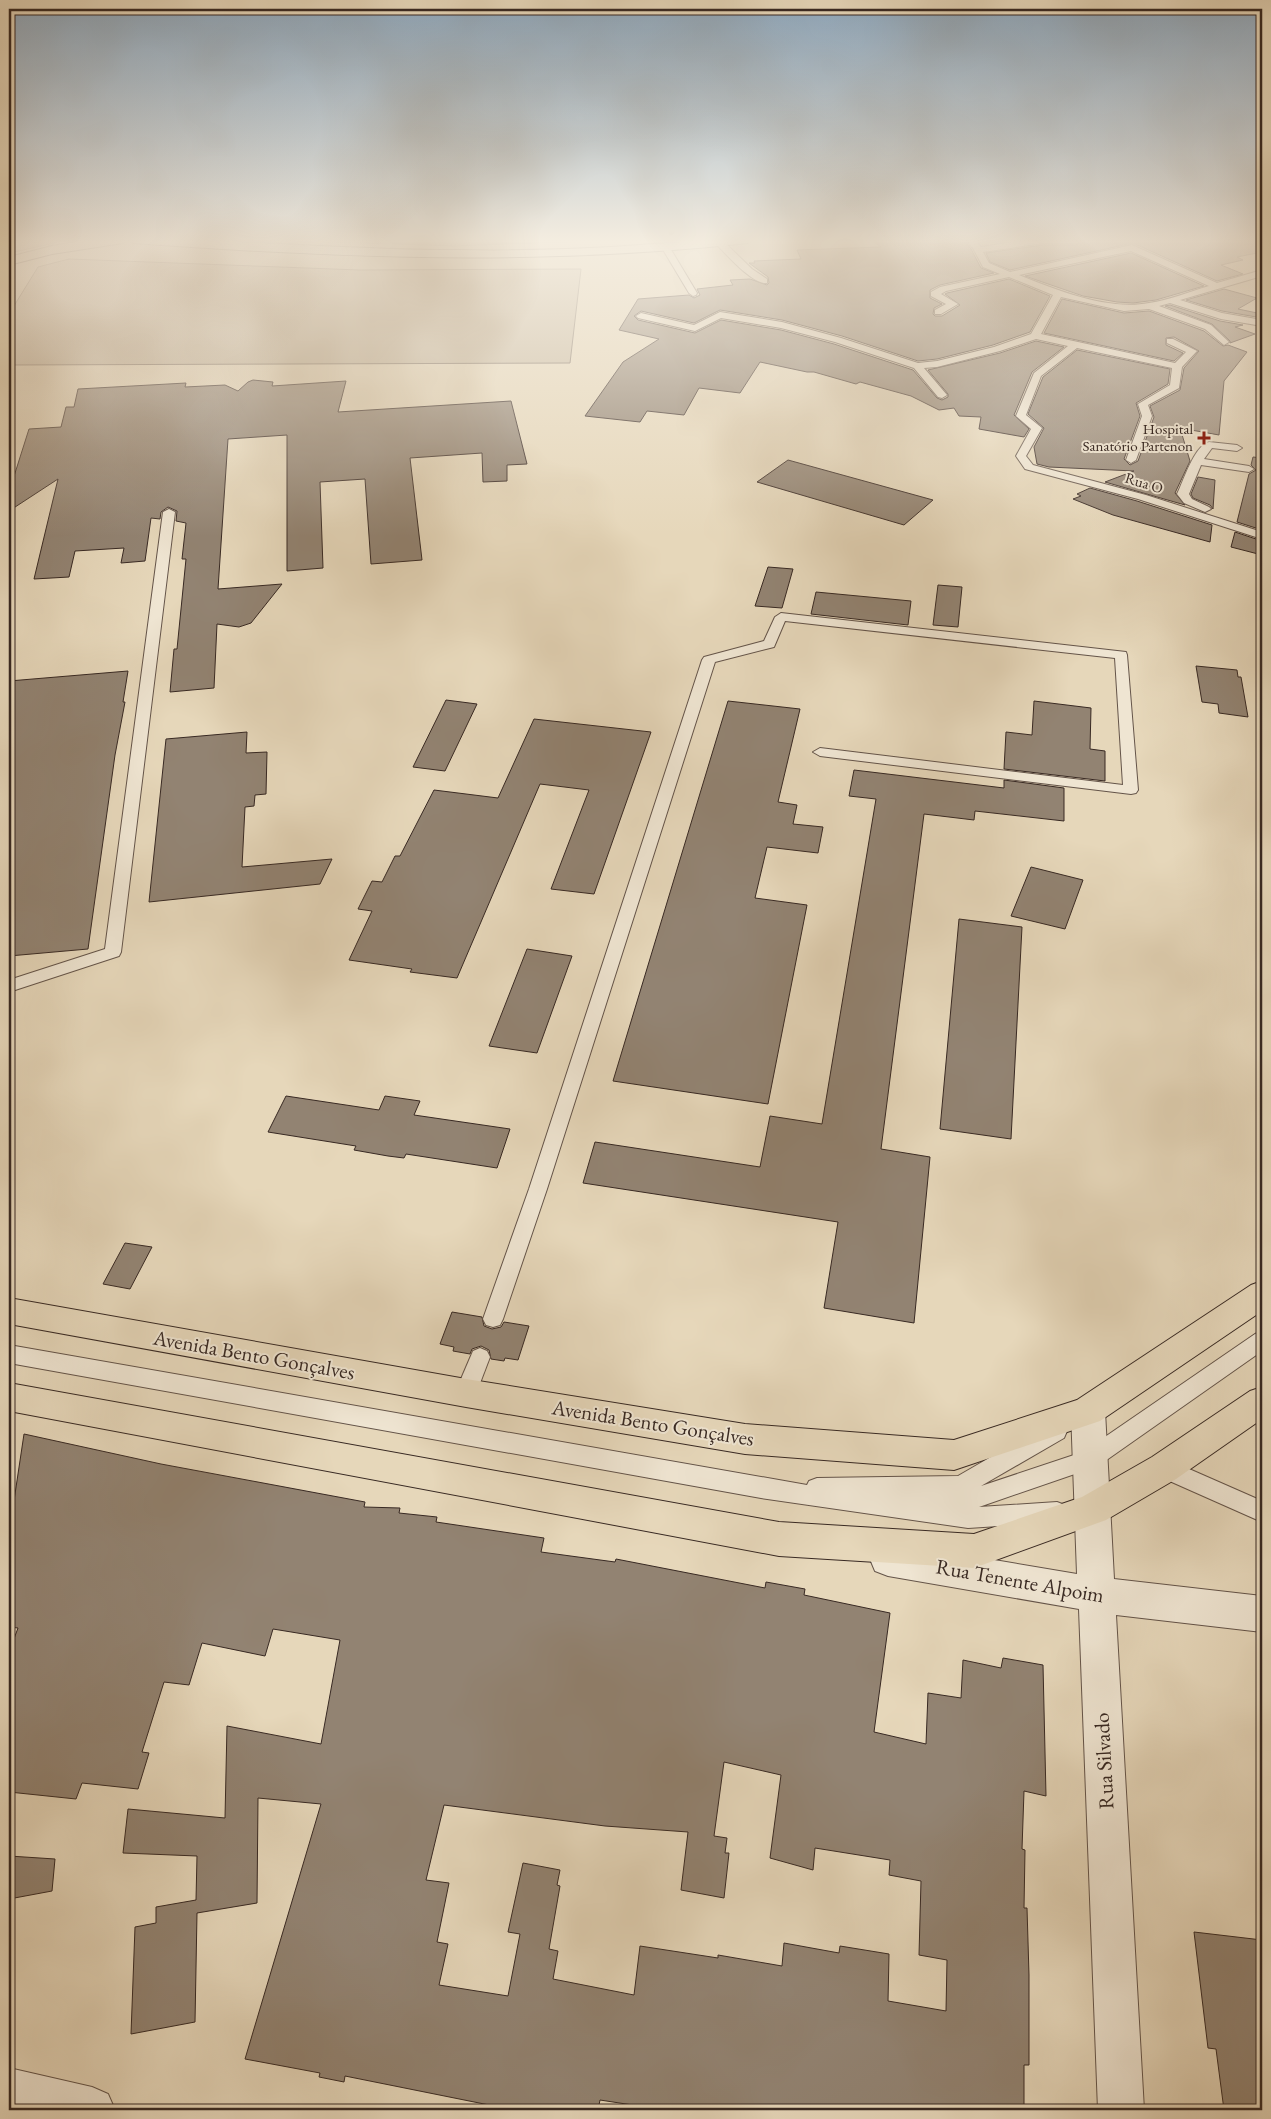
<svg xmlns="http://www.w3.org/2000/svg" width="1271" height="2119" font-family="'EB Garamond',serif">
	<style>
		.green { fill: #c8b9a0; stroke: #807162 }
		.water { fill: #ab9c87; stroke: #7d6e5f }
		.lines { fill: none; stroke-linecap: round; stroke-linejoin: round }
		.shore { stroke: #726255; stroke-width: 1 }
		.building { fill: #928372; stroke: #382923; fill-rule: evenodd }
		.service-casing { stroke: #645449; stroke-width: 2 }
		.minor-casing { stroke: #645449; stroke-width: 2 }
		.tertiary-casing { stroke: #645449; stroke-width: 2 }
		.secondary-casing { stroke: #382923; stroke-width: 2 }
		.primary-casing { stroke: #382923; stroke-width: 2 }
		.service { fill: #efe5d2; fill-rule: evenodd }
		.minor { fill: #efe5d2; fill-rule: evenodd }
		.tertiary { fill: #efe5d2; fill-rule: evenodd }
		.secondary { fill: #efe5d2; fill-rule: evenodd }
		.primary { fill: #e6d7ba; fill-rule: evenodd }
		.poi-dot { fill: #8f2418; stroke: #efe5d2; stroke-width: 2 }
		.labels { text-anchor: middle; stroke-width: 4; stroke-linejoin: round; paint-order: stroke }
		.far-poi-label { font-size: 15px; fill: #382923; stroke: #efe5d2; text-anchor: end }
		.far-street-label { font-size: 15px; fill: #382923; stroke: #efe5d2 }
		.near-street-label { font-size: 21px; fill: #382923; stroke: #efe5d2 }
	</style>
	<rect width="100%" height="100%" fill="#e6d7ba"/>
	<filter id="stains"><feTurbulence type="fractalNoise" baseFrequency=".004" numOctaves="4"/><feColorMatrix values="0 0 0 0 .2 0 0 0 0 .09 0 0 0 0 .02 0 0 0 .5 -.17"/></filter>
	<radialGradient id="worn" r=".72"><stop offset=".6" stop-color="#630" stop-opacity="0"/><stop offset="1" stop-color="#630" stop-opacity=".3"/></radialGradient>
	<g class="green">
		<path d="M25,239L67,240L10,253Z"/>
		<path d="M69,259L359,270L581,269L570,363L9,365V314L38,267Z"/>
	</g>
	<path class="water" d="M252,239H639L454,246Z"/>
	<g class="lines">
		<path class="shore" d="M409,239H508"/>
	</g>
	<g class="building">
		<path d="M870,239H963L971,249L981,268L994,273L940,285L930,290V298L942,304L934,308L933,314L935,316H942L960,305L945,294L947,293L1009,279L1050,296L1030,332L993,345L937,359L918,361L842,336L782,320L720,310L694,323L641,311L634,316L638,320L695,333L721,320L781,330L834,344L913,370L937,398L942,400L948,397V394L928,370L1000,353L1036,341L1064,347L1032,372L1014,415L1029,429L1024,437L979,429L981,417L959,416L954,408L939,410L911,396L860,382L856,384L814,372H807L760,362L740,393L699,388L684,415L647,411L640,422L585,416L623,362L659,339L619,330L638,299L689,295L694,298L700,295L697,289L733,285L730,280L750,279L767,285L769,283L768,277L749,263H755L754,261L801,259L797,250L881,247Z"/>
		<path d="M1083,239H1262V252L1237,257L1243,260L1221,265L1243,274L1217,281L1133,243L1010,270L990,262L986,253L1043,245H1077Z"/>
		<path d="M1131,253L1204,286L1156,300L1133,303L1117,302L1083,296L1025,276Z"/>
		<path d="M1224,289L1257,298L1238,309L1262,314V318L1222,311L1186,300Z"/>
		<path d="M1062,299L1124,313L1149,311L1204,331L1223,346L1228,345L1247,352L1224,381L1219,435L1180,428L1190,461L1175,493L1185,505L1105,482L1134,471L1049,467L1037,464L1034,447L1044,428L1028,414L1043,377L1077,350L1170,369L1168,384L1136,403L1140,416L1124,459L1130,465L1138,461L1154,417L1150,406L1180,390L1184,368L1199,351L1174,337L1166,338V345L1183,353L1174,361L1044,333Z"/>
		<path d="M1170,305L1220,321L1243,325L1235,327L1255,334L1230,343V341L1212,324L1165,306Z"/>
		<path d="M253,380L273,382L272,386L346,381L338,412L511,401L527,464L507,465V481L483,482L482,453L410,458L422,560L371,564L365,479L320,482L323,568L287,571V435L228,439L218,589L282,584L251,623L239,627L217,624L214,688L170,692L174,649H177L186,559H182L186,523L176,521L177,511L168,507L161,512L160,519L151,518L145,561L121,563L124,548L75,551L69,577L34,579L58,479L9,511V492L29,429L61,427L66,407H74L78,389L186,383L185,387L225,385L238,391L248,382Z"/>
		<path d="M1253,457L1262,458V530L1237,522L1249,474L1256,470L1251,465Z"/>
		<path d="M788,460L933,500L904,525L757,482Z"/>
		<path d="M1198,477L1215,480L1213,509L1210,505L1193,498L1191,494Z"/>
		<path d="M1090,488L1137,501L1212,525L1210,542L1113,515L1073,499L1081,496L1077,494Z"/>
		<path d="M1235,532L1262,541V555L1231,547Z"/>
		<path d="M768,567L793,569L782,608L755,606Z"/>
		<path d="M938,585L962,587L958,627L933,625Z"/>
		<path d="M816,592L911,601L908,625L811,614Z"/>
		<path d="M1196,666L1237,670L1238,677H1241L1248,717L1219,713L1218,704L1202,702Z"/>
		<path d="M128,671L123,702H125L115,755L88,949L9,956V681Z"/>
		<path d="M446,700L477,704L445,771L413,767Z"/>
		<path d="M728,701L800,709L778,802L797,805L793,824L823,827L818,853L767,847L755,898L807,905L768,1104L613,1081Z"/>
		<path d="M1034,701L1091,708L1090,749L1105,751V781L1004,769L1006,732L1032,735Z"/>
		<path d="M534,719L651,732L594,894L551,889L589,790L540,784L457,978L410,972L412,969L349,960L372,911L358,909L372,881L382,882L395,856H400L434,790L498,798Z"/>
		<path d="M247,732L246,753L267,752L266,794L255,795L254,806L245,807L242,867L332,859L320,884L149,902L166,739Z"/>
		<path d="M854,770L1004,788V780L1064,788V821L975,811L974,820L924,814L881,1149L930,1157L914,1323L824,1308L838,1222L583,1183L595,1142L760,1167L770,1116L822,1124L876,799L849,796Z"/>
		<path d="M1031,867L1083,880L1065,929L1011,916Z"/>
		<path d="M959,919L1022,927L1011,1139L940,1129Z"/>
		<path d="M527,949L572,956L537,1053L489,1046Z"/>
		<path d="M286,1096L379,1110L385,1096L420,1101L414,1115L510,1129L497,1168L406,1154L404,1158L388,1156L354,1150L356,1146L268,1132Z"/>
		<path d="M125,1243L152,1247L130,1289L103,1284Z"/>
		<path d="M452,1312L482,1317L484,1326L492,1329L501,1327L504,1322L529,1326L518,1360L505,1358L504,1361L491,1359L489,1350L481,1346L472,1349L470,1354L453,1351L454,1347L440,1344Z"/>
		<path d="M24,1434L161,1464L365,1502L364,1507L400,1508L399,1513L437,1517L436,1522L544,1538L541,1552L615,1562L616,1559L765,1588L766,1582L805,1589L804,1595L890,1613L874,1732L926,1744L928,1693L961,1698L963,1660L1001,1668L1003,1658L1043,1665L1046,1796L1024,1791L1022,1849L1025,1850L1024,1908H1027L1029,1975V2065H1024V2110H665L600,2100L598,2110H554L532,2106L531,2110H514L345,2076L344,2082L319,2077L320,2073L245,2059L321,1804L258,1798L257,1903L197,1913L195,2022L131,2034L135,1927L156,1923V1907L196,1900L197,1856L123,1853L128,1809L225,1818L227,1726L321,1744L340,1640L273,1629L265,1656L202,1643L189,1685L164,1682L142,1752L149,1753L138,1789L82,1783L76,1799L9,1792V1652L18,1628L9,1627V1534ZM724,1762L781,1775L770,1858L813,1870L815,1848L890,1860L889,1875L921,1881L919,1955L947,1960L946,2011L888,2001L889,1954L840,1946L839,1953L784,1943L782,1966L718,1955V1958L640,1946L634,1995L553,1979L558,1951L549,1949L560,1886L557,1885L560,1870L523,1863L508,1932L520,1934L508,1996L439,1985L448,1944L437,1942L449,1883L426,1880L444,1805L605,1826L688,1832L681,1890L724,1898L729,1853H725L727,1838L714,1836Z"/>
		<path d="M9,1856L55,1859L52,1891L9,1899Z"/>
		<path d="M1194,1932L1262,1940V2110H1224L1216,2049L1208,2048Z"/>
	</g>
	<g class="lines">
		<g class="service-casing">
			<g id="service">
				<path d="M965,239H974L981,247L1031,239L1081,240L1077,243H1043L983,252L989,263L1010,272L1132,245L1217,283L1262,270V276L1180,300L1222,313L1262,320V326L1221,319L1170,303L1159,306L1211,325L1229,342L1224,345L1205,329L1149,309L1124,311L1061,297L1041,334L1175,363L1186,352L1167,343V339H1173L1197,351L1182,367L1179,388L1148,405L1152,416L1136,460L1131,463L1126,460L1142,416L1138,404L1170,385L1172,368L1077,348L1041,376L1026,415L1042,428L1026,456L1033,465L1146,495L1262,532V539L1138,499L1025,469L1016,456L1031,429L1016,416L1034,373L1068,346L1036,339L1000,351L937,367L924,368L947,395L942,398L938,397L914,368L835,342L781,328L721,318L695,331L638,318L636,316L641,313L694,325L720,312L782,322L841,338L918,363L937,361L994,347L1031,334L1053,295L1009,277L946,291L941,294L958,304L941,314H935V310L946,304L931,296V292L940,287L1000,274L983,267L973,248ZM1131,251L1209,286C1189,292 1169,300 1149,303C1109,311 1056,290 1019,275Z"/>
				<path d="M716,240H722L752,269L767,279V283C753,285 726,254 716,244Z"/>
				<path d="M666,245L670,248L697,293L696,295L693,296L689,293L662,248Z"/>
				<path d="M1209,442L1237,445L1242,448L1237,451L1212,448L1204,459L1249,466L1254,469L1249,472L1201,465L1189,494L1192,499L1209,507L1211,509L1205,512L1184,503L1177,494C1184,480 1194,446 1209,442Z"/>
				<path d="M169,509L175,512L121,952L119,956L9,992V980L105,949L163,512Z"/>
				<path d="M781,613L1126,652L1127,655L1138,790L1136,793L1131,794L820,756L813,752L820,748L1123,785L1115,658L785,621L774,647L715,662L547,1189L503,1319L500,1325L493,1327L486,1325L483,1319L529,1189L702,660L704,657L764,641L775,617Z"/>
				<path d="M1262,1331V1351L1098,1466L979,1507L1057,1502L1065,1505L1068,1512L1065,1519L1057,1522L968,1528L761,1498L9,1363V1345L807,1485L809,1481L817,1478L958,1476L1048,1424L1056,1422L1064,1424L1067,1431L1064,1438L981,1486L1083,1452L1255,1334Z"/>
				<path d="M480,1348L487,1351L490,1357L474,1399L466,1402L458,1399L455,1393L473,1351Z"/>
				<path d="M1164,1458L1262,1501V1522L1156,1475L1153,1468L1156,1461Z"/>
			</g>
		</g>
		<g class="minor-casing">
			<path id="minor" d="M9,2068L92,2087L108,2094L115,2110H9Z"/>
		</g>
		<g class="tertiary-casing">
			<path id="tertiary" d="M1088,1396L1100,1401L1105,1411L1114,1579L1262,1596V1632L1116,1615L1144,2110H1098L1079,1609L888,1576L875,1571L870,1559L875,1547L888,1542L1077,1574L1071,1411L1076,1401Z"/>
		</g>
		<g class="secondary-casing">
			<path id="secondary" d="M127,239C236,239 346,250 456,250C507,251 559,250 611,247C659,244 706,239 754,239L748,243C543,266 338,258 133,243Z"/>
		</g>
		<g class="primary-casing">
			<g id="primary">
				<path d="M95,239H129L123,243L52,254L9,265V257L52,246Z"/>
				<path d="M1262,1281V1311L1100,1421L954,1470L745,1454L466,1407L9,1324V1298L466,1379L745,1424L954,1440L1077,1400L1251,1285Z"/>
				<path d="M9,1383L779,1522L974,1534L1082,1497L1152,1457L1250,1391L1262,1387V1419L1176,1479L1106,1520L974,1568L779,1556L9,1411Z"/>
			</g>
		</g>
		<use href="#service" class="service"/>
		<use href="#minor" class="minor"/>
		<use href="#tertiary" class="tertiary"/>
		<use href="#secondary" class="secondary"/>
		<use href="#primary" class="primary"/>
	</g>
	<linearGradient id="sky" x2="0" y2="1"><stop stop-color="#8faac1"/><stop offset="0.45" stop-color="#f4ede0"/><stop offset="1" stop-color="#f4ede0" stop-opacity="0"/></linearGradient>
	<rect width="1271" height="536" fill="url(#sky)"/>
	<path class="poi-dot" d="M1201.5 430.5h5v5h5v5h-5v5h-5v-5h-5v-5h5z"/>
	<g class="labels">
		<g class="far-poi-label">
			<text x="1193" y="434">Hospital<tspan x="1193" dy="17">Sanatório Partenon</tspan></text>
		</g>
		<g class="far-street-label">
			<text transform="translate(1144 483) rotate(17)" y="5">Rua O</text>
		</g>
		<g class="near-street-label">
			<text transform="translate(254 1355) rotate(10)" y="7">Avenida Bento Gonçalves</text>
			<text transform="translate(653 1423) rotate(9)" y="7">Avenida Bento Gonçalves</text>
			<text transform="translate(1020 1581) rotate(10)" y="7">Rua Tenente Alpoim</text>
			<text transform="translate(1104 1761) rotate(-93)" y="7">Rua Silvado</text>
		</g>
	</g>
	<rect width="1271" height="2119" fill="none" stroke="#e6d7ba" stroke-width="30"/>
	<rect x="10" y="10" width="1251" height="2099" fill="none" stroke="#382923" stroke-width="2.5"/>
	<rect x="15" y="15" width="1241" height="2089" fill="none" stroke="#382923"/>
	<rect width="100%" height="100%" filter="url(#stains)"/>
	<rect width="100%" height="100%" fill="url(#worn)"/>
</svg>
